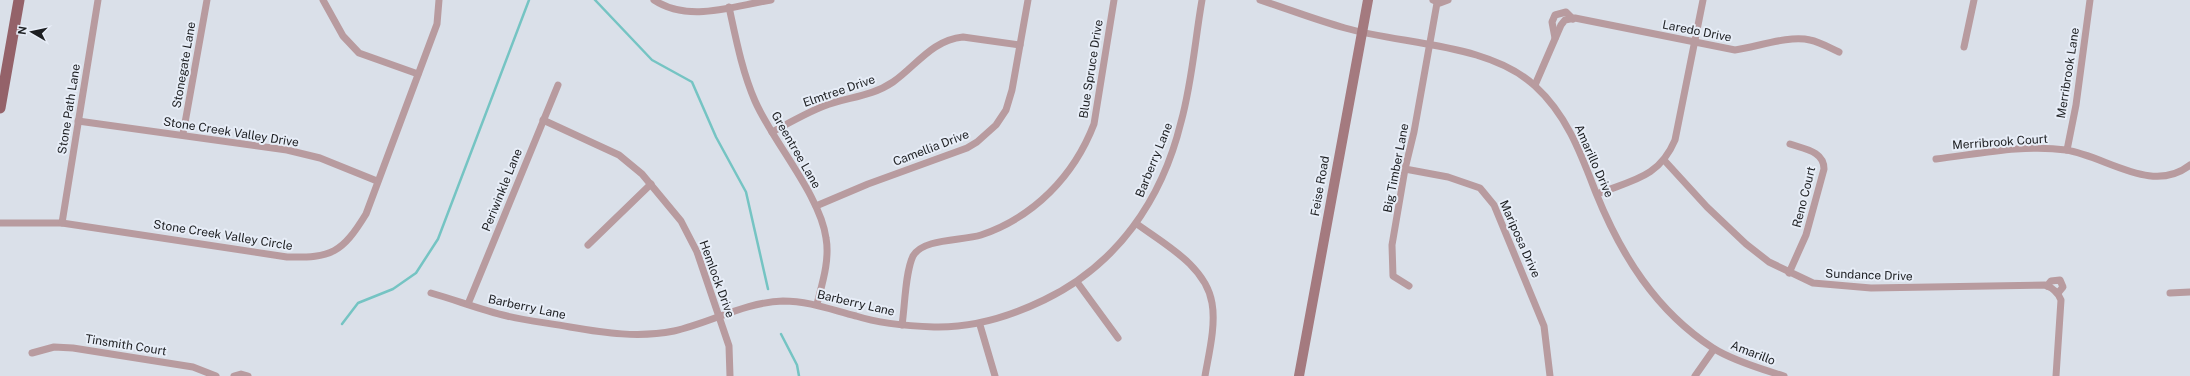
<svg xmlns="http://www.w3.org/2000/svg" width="2190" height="376" font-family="'Public Sans',sans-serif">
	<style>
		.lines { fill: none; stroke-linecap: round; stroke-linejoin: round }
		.stream { stroke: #75c4c3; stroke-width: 2.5 }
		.street { stroke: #b89b9f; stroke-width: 7 }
		.secondary { stroke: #a47a7f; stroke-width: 10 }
		.primary { stroke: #946269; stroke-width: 11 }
		.labels { text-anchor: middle; stroke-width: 4; stroke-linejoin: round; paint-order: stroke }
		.street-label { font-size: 12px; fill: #1d1f22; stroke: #e7edf7 }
	</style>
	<rect width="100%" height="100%" fill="#dae0e9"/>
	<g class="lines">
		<g class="stream">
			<path d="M595,0L652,60L692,82L716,137L746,192L768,289"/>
			<path d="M342,324L358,303L393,289L416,273L438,239L529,0"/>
			<path d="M781,334L797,365L799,376"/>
		</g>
		<g class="street">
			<path d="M323,0L343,36L359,53L418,74"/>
			<path d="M654,0C689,23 733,6 771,0"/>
			<path d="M1260,0C1288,9 1316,20 1345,28C1404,45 1489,43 1535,86C1567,115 1581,154 1596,193C1621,255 1656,311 1713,348C1730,359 1764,370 1784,376"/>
			<path d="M1433,0L1440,3L1448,0"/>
			<path d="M729,7C736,39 742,71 755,101C773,142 820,195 826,238C830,260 822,284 817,304"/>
			<path d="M1555,38L1552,22L1555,15L1566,12L1573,19"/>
			<path d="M1964,47L1974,0"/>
			<path d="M1535,85L1561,25L1565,20L1575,18L1735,50C1757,47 1789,35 1810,40C1820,42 1830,48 1839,52"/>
			<path d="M543,120L619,155L642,174L681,221L697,252L729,346L730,376"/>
			<path d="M78,121L287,150L320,158L377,181"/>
			<path d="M772,132C789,123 806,113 824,106C847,97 871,97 893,82C916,66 932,40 963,37L1020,45"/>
			<path d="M183,134L207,0"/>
			<path d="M2067,150L2076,105L2090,0"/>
			<path d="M1936,159C1978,154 2024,144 2066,150C2106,156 2152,195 2190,165"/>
			<path d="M1664,160L1707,207L1746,244L1769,262L1813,283L1871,288L2045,285C2053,288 2058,292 2061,300L2056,376"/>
			<path d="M1405,169L1448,177L1480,188L1494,205L1544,326L1550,376"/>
			<path d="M1597,194C1632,180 1659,178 1675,140L1703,0"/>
			<path d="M816,206L868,184L967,148L977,142L996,125L1006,110L1012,90L1028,0"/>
			<path d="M0,223H62L287,257C332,258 342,253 366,214L437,24L439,0"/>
			<path d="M62,223L98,0"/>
			<path d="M1137,224C1164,244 1206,266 1212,303C1216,325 1209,353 1205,376"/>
			<path d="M588,245L651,184"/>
			<path d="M1789,273L1806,235L1824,169C1824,151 1804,149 1790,144"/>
			<path d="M1077,282L1118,338"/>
			<path d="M1409,286L1393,276L1392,245L1405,169L1414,132L1437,3"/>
			<path d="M2047,286L2051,281L2060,280L2063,287L2058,293"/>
			<path d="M431,293C456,300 481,310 507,316C528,321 549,323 570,327C605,333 639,338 674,331C710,323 745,302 783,301C809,301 832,310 856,316C881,324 908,326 934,327C973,328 1009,317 1044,300C1117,265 1162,200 1181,122C1192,83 1195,40 1202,0"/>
			<path d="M2170,293L2190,292"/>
			<path d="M468,304L558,85"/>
			<path d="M902,325C905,306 905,273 913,256C923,238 963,241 981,235C1034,217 1074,176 1094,124L1114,0"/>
			<path d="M980,325L995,376"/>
			<path d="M32,353L54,347L73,348L193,367L216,376"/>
			<path d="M234,376L241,374L248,376"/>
			<path d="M1695,376L1714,349"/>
		</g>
		<path class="secondary" d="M1299,376L1368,0"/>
		<path class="primary" d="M0,108L19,0"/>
	</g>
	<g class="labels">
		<g class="street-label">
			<text transform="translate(1697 31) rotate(11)" y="4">Laredo Drive</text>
			<text transform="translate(184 65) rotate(-80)" y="4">Stonegate Lane</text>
			<text transform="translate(1091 69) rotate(-81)" y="4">Blue Spruce Drive</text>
			<text transform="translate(2068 73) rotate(-81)" y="4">Merribrook Lane</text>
			<text transform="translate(839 91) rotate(-19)" y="4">Elmtree Drive</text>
			<text transform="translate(69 109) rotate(-81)" y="4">Stone Path Lane</text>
			<text transform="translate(231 132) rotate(9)" y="4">Stone Creek Valley Drive</text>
			<text transform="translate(2000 142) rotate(-4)" y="4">Merribrook Court</text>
			<text transform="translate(931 148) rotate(-21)" y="4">Camellia Drive</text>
			<text transform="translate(796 150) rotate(60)" y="4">Greentree Lane</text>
			<text transform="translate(1154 160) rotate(-68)" y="4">Barberry Lane</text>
			<text transform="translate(1594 161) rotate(66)" y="4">Amarillo Drive</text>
			<text transform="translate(1396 168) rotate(-79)" y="4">Big Timber Lane</text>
			<text transform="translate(1320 186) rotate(-80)" y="4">Feise Road</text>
			<text transform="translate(502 190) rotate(-68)" y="4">Periwinkle Lane</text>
			<text transform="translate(1804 197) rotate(-76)" y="4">Reno Court</text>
			<text transform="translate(223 235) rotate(9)" y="4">Stone Creek Valley Circle</text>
			<text transform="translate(1520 239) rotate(66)" y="4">Mariposa Drive</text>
			<text transform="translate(1869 275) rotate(2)" y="4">Sundance Drive</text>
			<text transform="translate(717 279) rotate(70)" y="4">Hemlock Drive</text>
			<text transform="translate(856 303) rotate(13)" y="4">Barberry Lane</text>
			<text transform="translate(527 307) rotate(12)" y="4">Barberry Lane</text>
			<text transform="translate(126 345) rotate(9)" y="4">Tinsmith Court</text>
			<text transform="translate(1753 353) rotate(21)" y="4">Amarillo</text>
		</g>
	</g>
	<g transform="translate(32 32) rotate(279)" stroke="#e7edf7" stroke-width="3" paint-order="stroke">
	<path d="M0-3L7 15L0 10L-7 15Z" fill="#1d1f22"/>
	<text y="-6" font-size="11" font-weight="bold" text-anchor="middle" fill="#1d1f22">N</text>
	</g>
</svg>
